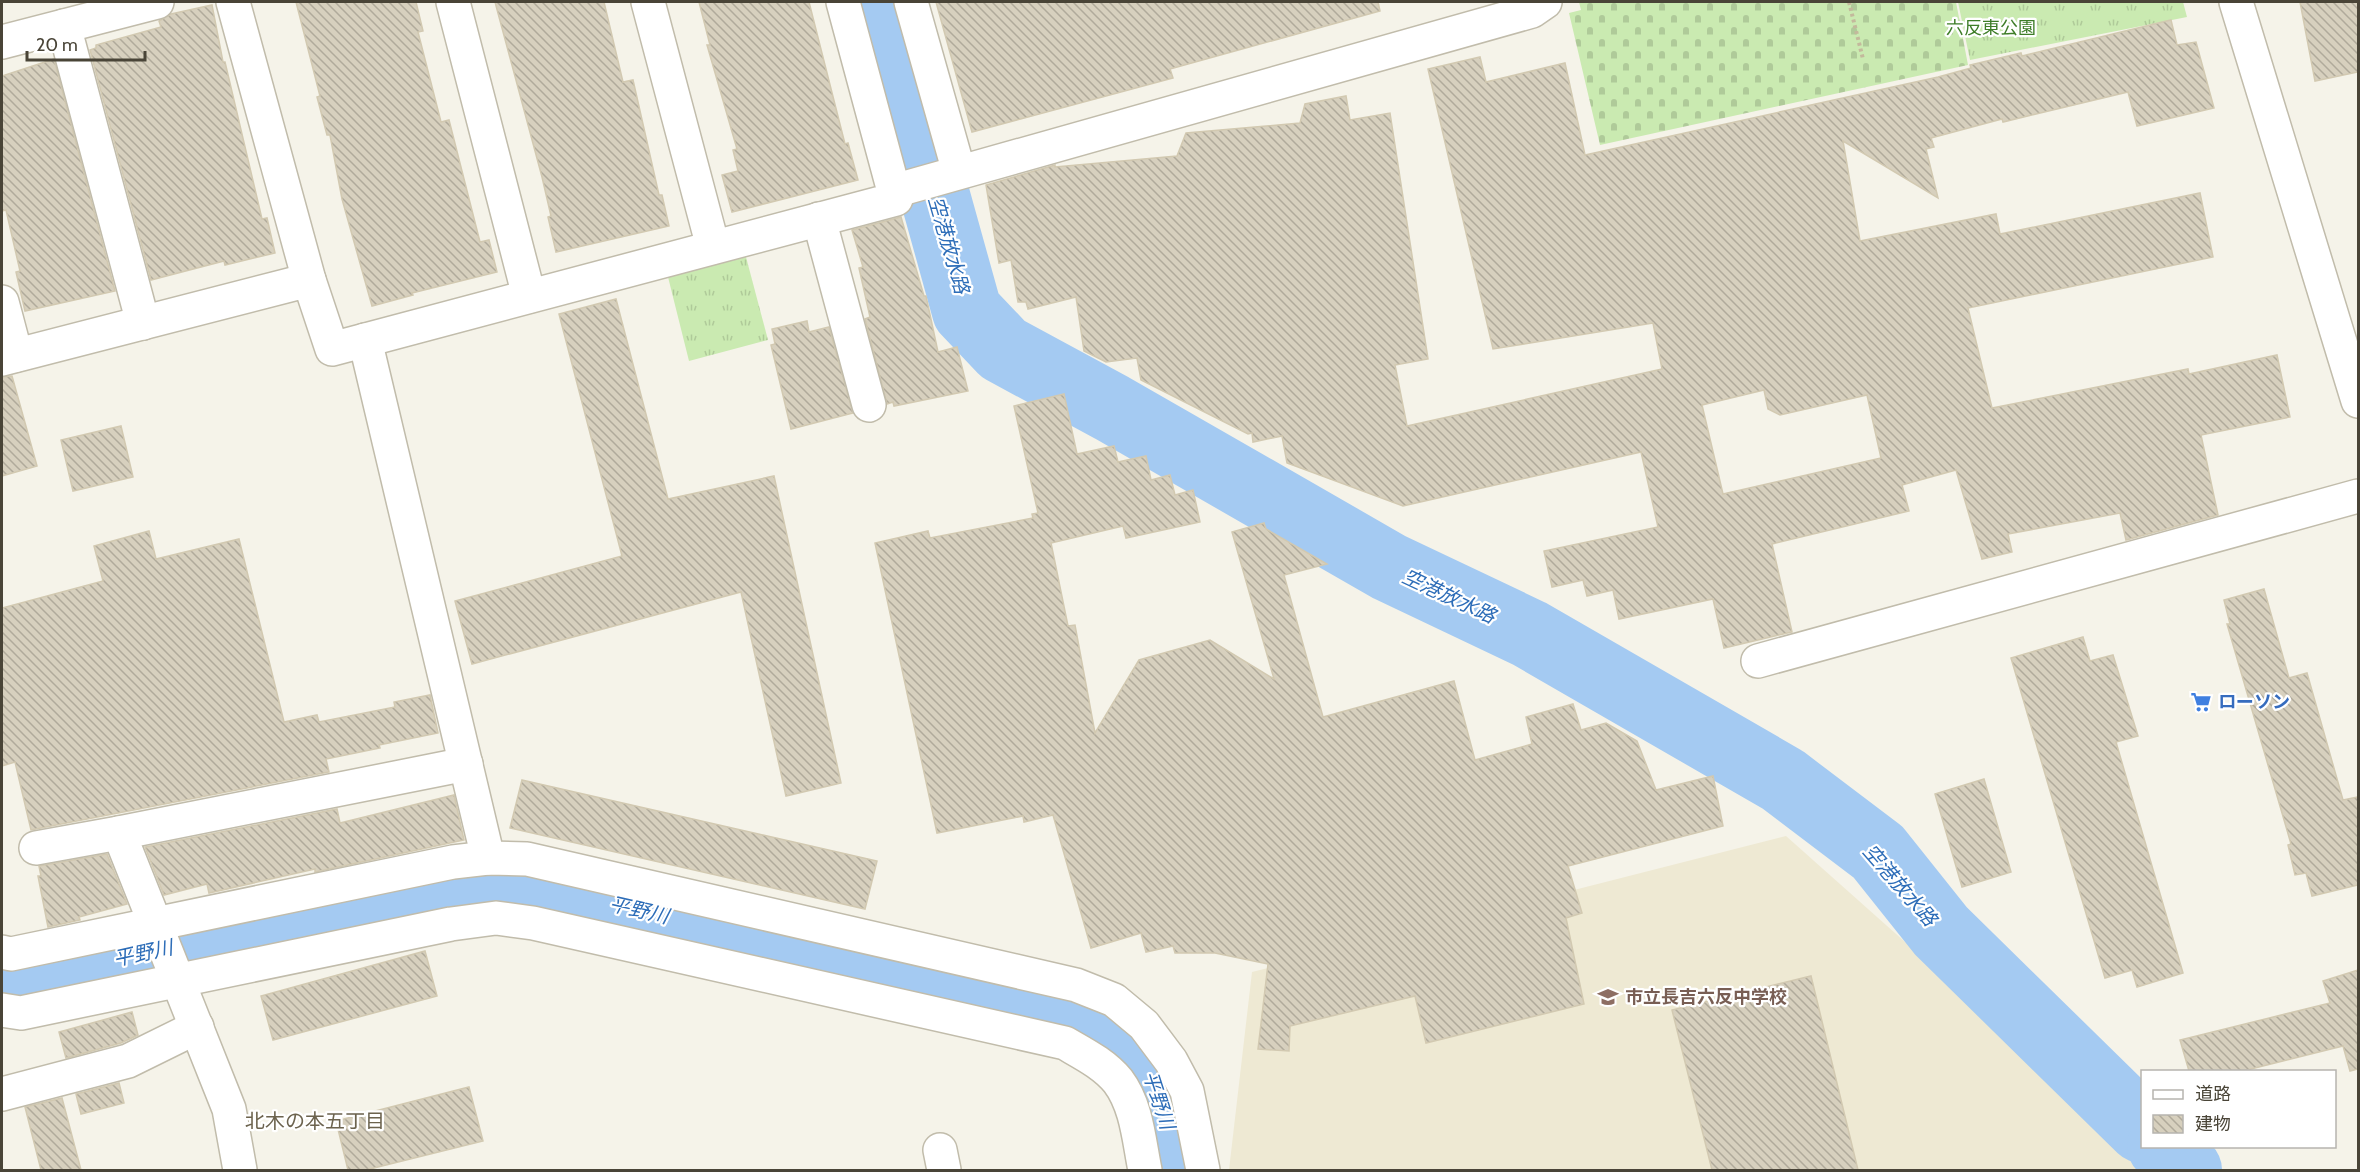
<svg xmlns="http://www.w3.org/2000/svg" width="2360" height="1172" font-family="Cabin,'Noto Sans JP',sans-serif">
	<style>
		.education { fill: #eee9d3 }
		.grass { fill: url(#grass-tufts) }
		.cemetery { fill: url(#cemetery-stones) }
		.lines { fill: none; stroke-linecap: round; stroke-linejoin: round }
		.river { stroke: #a4caf2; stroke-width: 70 }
		.building { fill: url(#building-back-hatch); stroke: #d2c9b1; stroke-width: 1.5; fill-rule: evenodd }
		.minor-casing { stroke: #c1bcab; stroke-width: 36 }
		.path { stroke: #c3b99c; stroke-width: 4; stroke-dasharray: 3 3; stroke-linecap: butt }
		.minor { stroke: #fff; stroke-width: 33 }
		.labels { text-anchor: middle; stroke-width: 4.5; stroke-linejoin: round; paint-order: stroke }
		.park-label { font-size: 18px; fill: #3e7d28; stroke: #fff }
		.shop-label { font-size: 18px; font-weight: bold; fill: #366cbe; stroke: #fff; text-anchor: start }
		.education-label { font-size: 18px; font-weight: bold; fill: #785e54; stroke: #fff; text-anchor: start }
		.water-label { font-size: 20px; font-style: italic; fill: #2d6db8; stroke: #fff }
		.neighbourhood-label { font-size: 20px; fill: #6c634e; stroke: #fff }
	</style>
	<defs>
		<pattern id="grass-tufts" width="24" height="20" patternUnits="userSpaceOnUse" patternTransform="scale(1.5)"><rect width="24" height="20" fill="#caeab1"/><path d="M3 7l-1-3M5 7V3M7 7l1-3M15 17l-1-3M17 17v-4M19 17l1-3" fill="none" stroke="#afca99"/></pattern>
		<pattern id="cemetery-stones" width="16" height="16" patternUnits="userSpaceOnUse" patternTransform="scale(1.5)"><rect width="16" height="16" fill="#caeab1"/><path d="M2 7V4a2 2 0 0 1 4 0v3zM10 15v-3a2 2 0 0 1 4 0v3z" fill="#afca99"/></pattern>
		<pattern id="building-back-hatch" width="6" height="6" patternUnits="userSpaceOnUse" patternTransform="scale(1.5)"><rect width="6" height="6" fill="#d7d0be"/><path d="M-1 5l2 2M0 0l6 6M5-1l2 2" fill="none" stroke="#b0aa9b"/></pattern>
	</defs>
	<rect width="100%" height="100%" fill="#f5f3e9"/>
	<path class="education" d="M1786,836L1995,1022L2149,1170H1229L1252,972Z"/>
	<g class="grass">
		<path d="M1958,2H2183L2187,17L1970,60Z"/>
		<path d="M746,257L768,340L689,361L668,277Z"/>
	</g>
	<path class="cemetery" d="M1579,2H1956L1968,65L1600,145L1569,13L1581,10Z"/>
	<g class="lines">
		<g class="river">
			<path d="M881,2L967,311L1003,349L1112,408L1389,567L1530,634L1783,780L1878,852L1941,931L2142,1128"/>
			<path d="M2,980L8,982L371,905L494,887L579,896L954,986L1058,1008L1107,1028L1147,1062L1163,1101L1178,1170"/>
			<path d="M2162,1146L2187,1170"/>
		</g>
	</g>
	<g class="building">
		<path d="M296,2H416L423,31L418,32L441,122L449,120L480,242L489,240L497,272L412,293L413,295L372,306L342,199L330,135H327L317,97L320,96Z"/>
		<path d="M495,2H604L623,82L633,80L659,195H662L669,226L556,252L548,217L551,216L542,177Z"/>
		<path d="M699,2H809L845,144L848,143L858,180L732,212L722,175L738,171L733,150L737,149L707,45H710Z"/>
		<path d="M936,2H1378L1380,11L1170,69L1173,78L972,132Z"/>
		<path d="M2300,2H2358V72L2315,81Z"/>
		<path d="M212,5L223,62H225L262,219L267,218L275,253L225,265L224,261L151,280L90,50L96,48V45L161,27L159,21L171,14Z"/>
		<path d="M2171,20L2177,45L2196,42L2214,108L2137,126L2128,92L2003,122L2002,119L1931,138L1934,147L1926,149L1938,198L1843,141L1860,241L1996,214L2000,234L2200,193L2213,257L1968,308L1992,408L2188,369L2189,374L2277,355L2290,417L2201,435L2218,515L2126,540L2120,513L2008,534L2012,552L1982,559L1956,470L1902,485L1909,511L1772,544L1792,632L1724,648L1713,599L1619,619L1613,590L1587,596L1583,580L1552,587L1544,551L1658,527L1641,452L1403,506L1287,463L1282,436L1253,442L1252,433L1248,434L1141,380L1137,358L1106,362L1084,351L1076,297L1028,309L1026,302H1018L1011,260L999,263L986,185L1055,165V167L1177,156L1186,133L1300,123L1305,104L1346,96L1350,120L1390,113L1428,359L1395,365L1407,426L1662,369L1653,323L1493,349L1428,69L1480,57L1486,82L1565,63L1585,155L1938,77L1971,68L1970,65L2021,53L2022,56ZM1764,390L1768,409L1780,415L1867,395L1881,458L1723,494L1702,405Z"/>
		<path d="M54,59L115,291L25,311L16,272L20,271L6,210L2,211V76Z"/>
		<path d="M901,217L924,296H926L938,352L957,347L968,391L894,406L893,402L887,404L865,319L870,317L859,268L863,267L852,230Z"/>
		<path d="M616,299L668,499L774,476L841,783L786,796L741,592L472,664L455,601L622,556L559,314Z"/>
		<path d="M807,321L809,332L829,327L853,413L791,429L771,345L775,344L772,329Z"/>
		<path d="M12,376L37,466L2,476V377Z"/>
		<path d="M1064,394L1077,454L1114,446L1118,462L1146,456L1151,480L1170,475L1175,495L1193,490L1200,522L1126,538L1123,526L1051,543L1068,626L1075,625L1095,733L1139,660L1210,640L1274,679L1232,532L1264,523L1266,529L1327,564L1284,575L1323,717L1454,681L1475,760L1532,744L1526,717L1573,704L1581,730L1606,723L1637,741L1656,790L1713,776L1723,826L1568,866L1582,913L1566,918L1584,1004L1426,1043L1415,996L1290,1026L1289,1051L1258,1049L1268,964L1215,953H1175L1173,946L1146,952L1141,933L1091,948L1053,815L1024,822L1023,816L937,833L875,543L928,531L930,538L1033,518L1032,514L1038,513L1014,406Z"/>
		<path d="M121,426L133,477L73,491L61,440Z"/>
		<path d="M149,531L156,559L239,539L284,722L317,715L319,722L395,707L394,702L430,695L438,733L379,745L380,748L326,759L329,772L31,830L15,762L2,766V608L103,581L94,546Z"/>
		<path d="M2264,589L2289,678L2307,673L2343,800L2358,797V885L2312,896L2306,873L2295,875L2288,845L2291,844L2227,624H2230L2224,600Z"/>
		<path d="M2083,637L2090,661L2113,655L2138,736L2116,742L2183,973L2137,987L2132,970L2105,978L2011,658Z"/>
		<path d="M1984,779L2011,872L1962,887L1935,794Z"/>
		<path d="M522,780L877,861L865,909L510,828Z"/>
		<path d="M454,795L464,840L315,872V869L209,893L207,884L164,895L145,847L337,809L340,823Z"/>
		<path d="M107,854L127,904L79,917L80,920L48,927L38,876H41L39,866Z"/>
		<path d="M425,951L437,996L273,1040L261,996Z"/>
		<path d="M2358,970V1069L2350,1071L2343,1046L2243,1071H2189L2180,1040L2330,1003L2323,981Z"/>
		<path d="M1811,976L1858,1170H1712L1672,1010Z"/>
		<path d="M132,1012L138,1035L121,1043L66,1058L59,1032Z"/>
		<path d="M119,1083L124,1103L81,1114L76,1094Z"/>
		<path d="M469,1087L483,1141L366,1170H348L336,1121Z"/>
		<path d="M62,1098L81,1170H41L25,1107Z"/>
	</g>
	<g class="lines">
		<g class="minor-casing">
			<g id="minor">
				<path d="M233,2L309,280"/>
				<path d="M453,2L529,296"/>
				<path d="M648,2L713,247"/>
				<path d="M911,2L959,172"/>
				<path d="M2236,2L2358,401"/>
				<path d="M64,26L143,323"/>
				<path d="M2,42L157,2"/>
				<path d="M894,191L1532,11L1545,2"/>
				<path d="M819,219L869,405"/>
				<path d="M2,302L16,355"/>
				<path d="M365,340L488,858"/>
				<path d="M2,359L309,280L332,349L896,199L843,2"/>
				<path d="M1758,661L2358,496"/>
				<path d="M36,848L119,833"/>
				<path d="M2,952L11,954L453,862L488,858L527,859L1076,985L1114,1000L1144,1025L1171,1061L1187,1091L1203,1170"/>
				<path d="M2,1010L21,1013L451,924L496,918L533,923L1065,1043C1084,1054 1104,1064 1118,1081C1137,1106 1139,1141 1145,1170"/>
				<path d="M2,1094L128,1061L197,1027"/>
				<path d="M940,1150L944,1170"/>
				<path d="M240,1170L229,1109L119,833L466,764"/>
			</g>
		</g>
		<path class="path" d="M1849,2L1863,59"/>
		<use href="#minor" class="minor"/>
	</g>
	<defs>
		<g id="supermarket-bare" transform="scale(1.62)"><path d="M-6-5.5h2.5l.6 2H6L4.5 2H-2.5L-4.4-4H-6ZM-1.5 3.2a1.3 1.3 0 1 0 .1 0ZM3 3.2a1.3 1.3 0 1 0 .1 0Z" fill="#3f7fe0" stroke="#fff" stroke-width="2.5" paint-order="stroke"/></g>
		<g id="school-bare" transform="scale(1.62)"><path d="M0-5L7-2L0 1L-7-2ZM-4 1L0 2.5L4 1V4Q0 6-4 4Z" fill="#8d6e63" stroke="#fff" stroke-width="2.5" paint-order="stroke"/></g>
	</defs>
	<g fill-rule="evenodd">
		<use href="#supermarket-bare" x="2201" y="702"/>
		<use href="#school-bare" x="1608" y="997"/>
	</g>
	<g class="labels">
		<g class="park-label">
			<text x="1991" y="34">六反東公園</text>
		</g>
		<g class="shop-label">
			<text x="2218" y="708">ローソン</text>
		</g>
		<g class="education-label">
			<text x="1625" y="1003">市立長吉六反中学校</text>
		</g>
		<g class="water-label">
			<text transform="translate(949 245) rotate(74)" y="7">空港放水路</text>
			<text transform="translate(1449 596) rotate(25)" y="7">空港放水路</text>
			<text transform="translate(1900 885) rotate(49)" y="7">空港放水路</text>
			<text transform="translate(639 910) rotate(13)" y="7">平野川</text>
			<text transform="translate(143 953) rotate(-12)" y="7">平野川</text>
			<text transform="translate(1159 1100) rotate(72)" y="7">平野川</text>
		</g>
		<g class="neighbourhood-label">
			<text x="315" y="1128">北木の本五丁目</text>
		</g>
	</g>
	<rect width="2360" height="1172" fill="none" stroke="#494437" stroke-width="6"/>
	<rect x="2141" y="1070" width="195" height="78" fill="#ffffff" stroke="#b6b4af" stroke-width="1.5"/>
	<rect x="2153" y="1090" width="30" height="9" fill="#ffffff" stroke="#b6b4af" stroke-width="1.5"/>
	<text x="2195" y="1100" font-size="18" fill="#494437">道路</text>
	<rect x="2153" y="1115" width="30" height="18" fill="url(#building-back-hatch)" stroke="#b6b4af" stroke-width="1.5"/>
	<text x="2195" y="1130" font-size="18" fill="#494437">建物</text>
	<path d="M27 51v9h118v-9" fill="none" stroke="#494437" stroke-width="3"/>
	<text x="36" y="51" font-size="18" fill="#494437" stroke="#ffffff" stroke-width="4.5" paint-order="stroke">20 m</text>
</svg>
